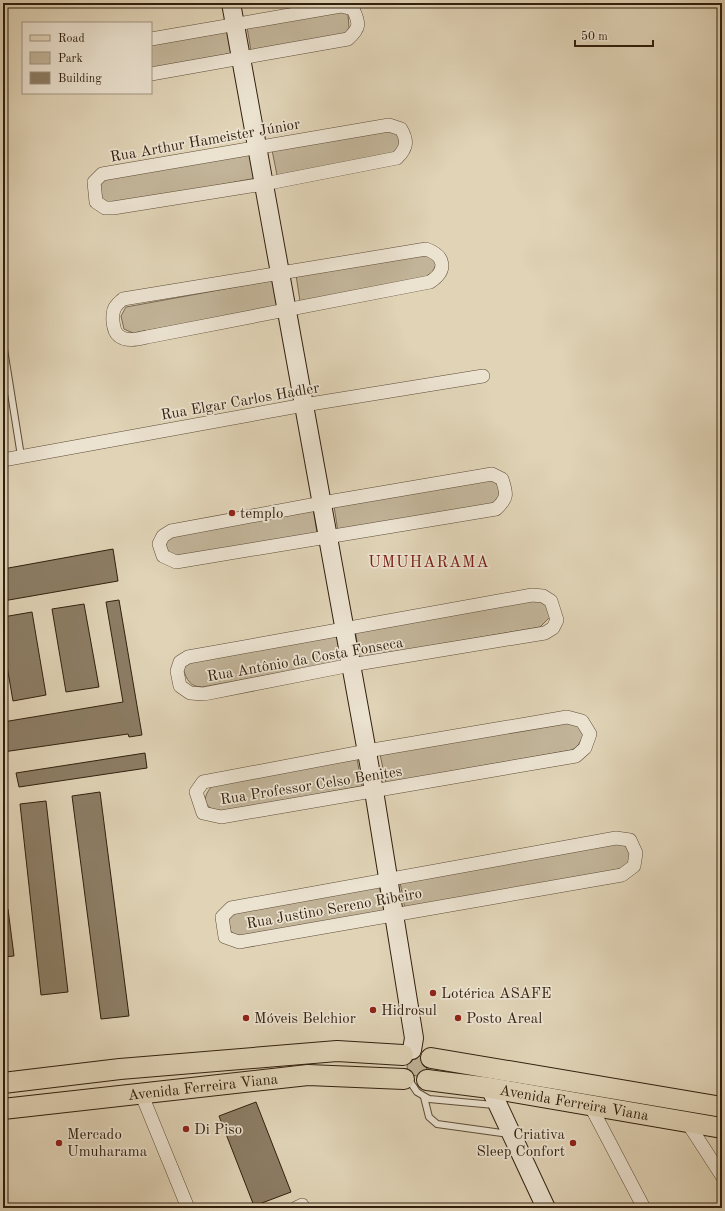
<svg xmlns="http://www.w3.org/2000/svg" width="725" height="1211" font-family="'Old Standard TT',serif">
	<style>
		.green { fill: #c2b499; stroke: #7a6a53 }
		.building { fill: #8c7d65; stroke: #311f0d }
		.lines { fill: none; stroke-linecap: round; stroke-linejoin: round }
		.lane-casing { stroke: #5d4c37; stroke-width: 8 }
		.street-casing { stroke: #5d4c37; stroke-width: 14 }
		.secondary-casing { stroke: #311f0d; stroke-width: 20 }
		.primary-casing { stroke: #311f0d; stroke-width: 22 }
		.lane { stroke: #ebe2d0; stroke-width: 6 }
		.street { stroke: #ebe2d0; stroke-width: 13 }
		.secondary { stroke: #ebe2d0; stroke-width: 18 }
		.primary { stroke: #e0d3b6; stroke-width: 20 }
		.poi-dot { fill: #8f2418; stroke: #ebe2d0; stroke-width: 1.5 }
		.labels { text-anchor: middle; stroke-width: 3.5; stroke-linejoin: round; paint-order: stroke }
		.street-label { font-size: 15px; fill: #311f0d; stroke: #ebe2d0 }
		.poi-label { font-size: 15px; fill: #311f0d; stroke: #ebe2d0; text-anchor: start }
		.neighbourhood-label { font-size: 16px; letter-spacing: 1px; fill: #7a1f14; stroke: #ebe2d0 }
	</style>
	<rect width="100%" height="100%" fill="#e0d3b6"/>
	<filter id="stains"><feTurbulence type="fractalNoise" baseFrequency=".005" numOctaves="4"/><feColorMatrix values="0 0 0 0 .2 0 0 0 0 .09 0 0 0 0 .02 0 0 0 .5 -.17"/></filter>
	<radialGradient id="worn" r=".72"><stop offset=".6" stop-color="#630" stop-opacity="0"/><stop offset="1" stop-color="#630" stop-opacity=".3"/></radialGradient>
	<g class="green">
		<path d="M341,10L348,14L349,28L344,35L251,51L247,27Z"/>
		<path d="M227,28L232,53L151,69V42Z"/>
		<path d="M388,129L398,132L401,140L395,154L277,175L272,150Z"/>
		<path d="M251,152L256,178L110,206L101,202L98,189L103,180Z"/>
		<path d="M423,253L434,257L436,265L432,273L425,279L300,301L296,275Z"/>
		<path d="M274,280L279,307L133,333L124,329L121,316L126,307Z"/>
		<path d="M491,478L500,483L503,492L491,505L338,532L334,506Z"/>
		<path d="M313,508L317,533L177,559L166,554V538Z"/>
		<path d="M533,599L548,605L552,615L540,627L360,658L355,630Z"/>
		<path d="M340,632L346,661L202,687C190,687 187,680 183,669L192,659Z"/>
		<path d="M567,722L580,725L584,735L577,747L572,750L386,783L380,754Z"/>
		<path d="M357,759L362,786L220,812C203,807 201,798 213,785Z"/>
		<path d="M615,842L627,846L633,853L629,863L619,870L405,909L400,882Z"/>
		<path d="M379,885L384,911L240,937L231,932L228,918L235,911Z"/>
		<circle cx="417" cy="1066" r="10"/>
	</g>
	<g class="building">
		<path d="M113,549L118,581L3,601V569Z"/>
		<path d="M119,600L142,735L129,737L128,734L3,752V722L123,702L106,602Z"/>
		<path d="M84,604L99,687L66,692L52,609Z"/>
		<path d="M32,612L46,695L13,701L3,643V617Z"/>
		<path d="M145,753L147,768L19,787L16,773Z"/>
		<path d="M100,792L129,1016L101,1019L72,796Z"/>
		<path d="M46,801L68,992L41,995L20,804Z"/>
		<path d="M3,909H8L14,956L3,957Z"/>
		<path d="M256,1102L291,1192L254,1206L219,1116Z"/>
	</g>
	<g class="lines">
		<g class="lane-casing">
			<g id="lane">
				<path d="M3,343L21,456"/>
				<path d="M411,1083L417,1092L429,1099L494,1105"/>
				<path d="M424,1097L429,1117L437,1124L509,1134"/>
			</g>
		</g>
		<g class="street-casing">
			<g id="street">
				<path d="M151,39L341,6L353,9C360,24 360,28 348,39L151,74"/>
				<path d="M389,125L401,129C408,141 407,148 397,158L264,184L113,208H105L96,202L94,182L102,174Z"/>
				<path d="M426,249C446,256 447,271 430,282L147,337C138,339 127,342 119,336C112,331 111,312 116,306C118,303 121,301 123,299Z"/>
				<path d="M3,460L304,405L483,376"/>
				<path d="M492,474L502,479C507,494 508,498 496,509L176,562L163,556L159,544L163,536L171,531L322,503Z"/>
				<path d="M532,595L543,596L551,601L557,620L553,628L545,633L351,665L204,694L190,693L180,686L177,671L180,662L188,657Z"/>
				<path d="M567,717L582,721L590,734L585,748L576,756L221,817L203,813L196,792L203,782L367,751Z"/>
				<path d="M616,838L630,840L636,853L634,866L622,875L239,942L225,937L222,917L231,908Z"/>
				<path d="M141,1093L188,1208"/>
				<path d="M590,1105L644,1208"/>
				<path d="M687,1122L722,1176"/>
				<path d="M296,1208L302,1205"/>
			</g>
		</g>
		<g class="secondary-casing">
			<g id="secondary">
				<path d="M231,3L374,791L414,1038L412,1050"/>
				<path d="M490,1088L546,1208"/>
			</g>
		</g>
		<g class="primary-casing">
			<g id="primary">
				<path d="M431,1058L722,1107"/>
				<path id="s1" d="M427,1080L490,1088L722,1128"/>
				<path d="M3,1083L120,1069L337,1051L403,1055"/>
				<path id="s2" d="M3,1109L308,1075L404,1079"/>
			</g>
		</g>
		<use href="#lane" class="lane"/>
		<use href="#street" class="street"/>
		<use href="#secondary" class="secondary"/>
		<use href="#primary" class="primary"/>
	</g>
	<g class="poi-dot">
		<circle cx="232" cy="513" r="4"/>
		<circle cx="433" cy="993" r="4"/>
		<circle cx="373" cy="1010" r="4"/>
		<circle cx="246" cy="1018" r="4"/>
		<circle cx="458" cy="1018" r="4"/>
		<circle cx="186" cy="1129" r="4"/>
		<circle cx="59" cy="1143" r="4"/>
		<circle cx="573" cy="1143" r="4"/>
	</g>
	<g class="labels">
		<g class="street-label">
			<text transform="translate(205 140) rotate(-10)" y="5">Rua Arthur Hameister Júnior</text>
			<text transform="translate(240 401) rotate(-10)" y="5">Rua Elgar Carlos Hadler</text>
			<text transform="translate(305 659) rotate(-10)" y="5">Rua Antônio da Costa Fonseca</text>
			<text transform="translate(311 785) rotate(-9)" y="5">Rua Professor Celso Benites</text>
			<text transform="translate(334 908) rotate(-10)" y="5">Rua Justino Sereno Ribeiro</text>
			<text dy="5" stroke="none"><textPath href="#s2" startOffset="201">Avenida Ferreira Viana</textPath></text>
			<text dy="5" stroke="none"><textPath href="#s1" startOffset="149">Avenida Ferreira Viana</textPath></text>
		</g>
		<g class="poi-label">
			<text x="240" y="518">templo</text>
			<text x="441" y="998">Lotérica ASAFE</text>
			<text x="381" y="1015">Hidrosul</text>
			<text x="254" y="1023">Móveis Belchior</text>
			<text x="466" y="1023">Posto Areal</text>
			<text x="194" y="1134">Di Piso</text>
			<text x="67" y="1139">Mercado<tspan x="67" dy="17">Umuharama</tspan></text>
			<text x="565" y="1139" text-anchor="end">Criativa<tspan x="565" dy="17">Sleep Confort</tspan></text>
		</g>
		<g class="neighbourhood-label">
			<text x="429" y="567">UMUHARAMA</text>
		</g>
	</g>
	<rect width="725" height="1211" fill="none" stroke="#e0d3b6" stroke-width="16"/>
	<rect x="4" y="4" width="717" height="1203" fill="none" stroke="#311f0d" stroke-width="2"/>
	<rect x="8" y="8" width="709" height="1195" fill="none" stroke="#311f0d"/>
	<rect x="22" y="22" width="130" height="72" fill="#ebe2d0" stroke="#a19482"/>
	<rect x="30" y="35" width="20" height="6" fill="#e0d3b6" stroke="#a19482"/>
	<text x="58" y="42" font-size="12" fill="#311f0d">Road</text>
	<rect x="30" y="52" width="20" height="12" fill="#c2b499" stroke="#a19482"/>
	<text x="58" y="62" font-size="12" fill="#311f0d">Park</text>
	<rect x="30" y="72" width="20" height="12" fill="#8c7d65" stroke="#a19482"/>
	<text x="58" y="82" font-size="12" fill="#311f0d">Building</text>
	<path d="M575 40v6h78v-6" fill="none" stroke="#311f0d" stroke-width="2"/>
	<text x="581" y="40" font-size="12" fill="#311f0d" stroke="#ebe2d0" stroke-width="3" paint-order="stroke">50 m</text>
	<rect width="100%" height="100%" filter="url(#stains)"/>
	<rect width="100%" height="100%" fill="url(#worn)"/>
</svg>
